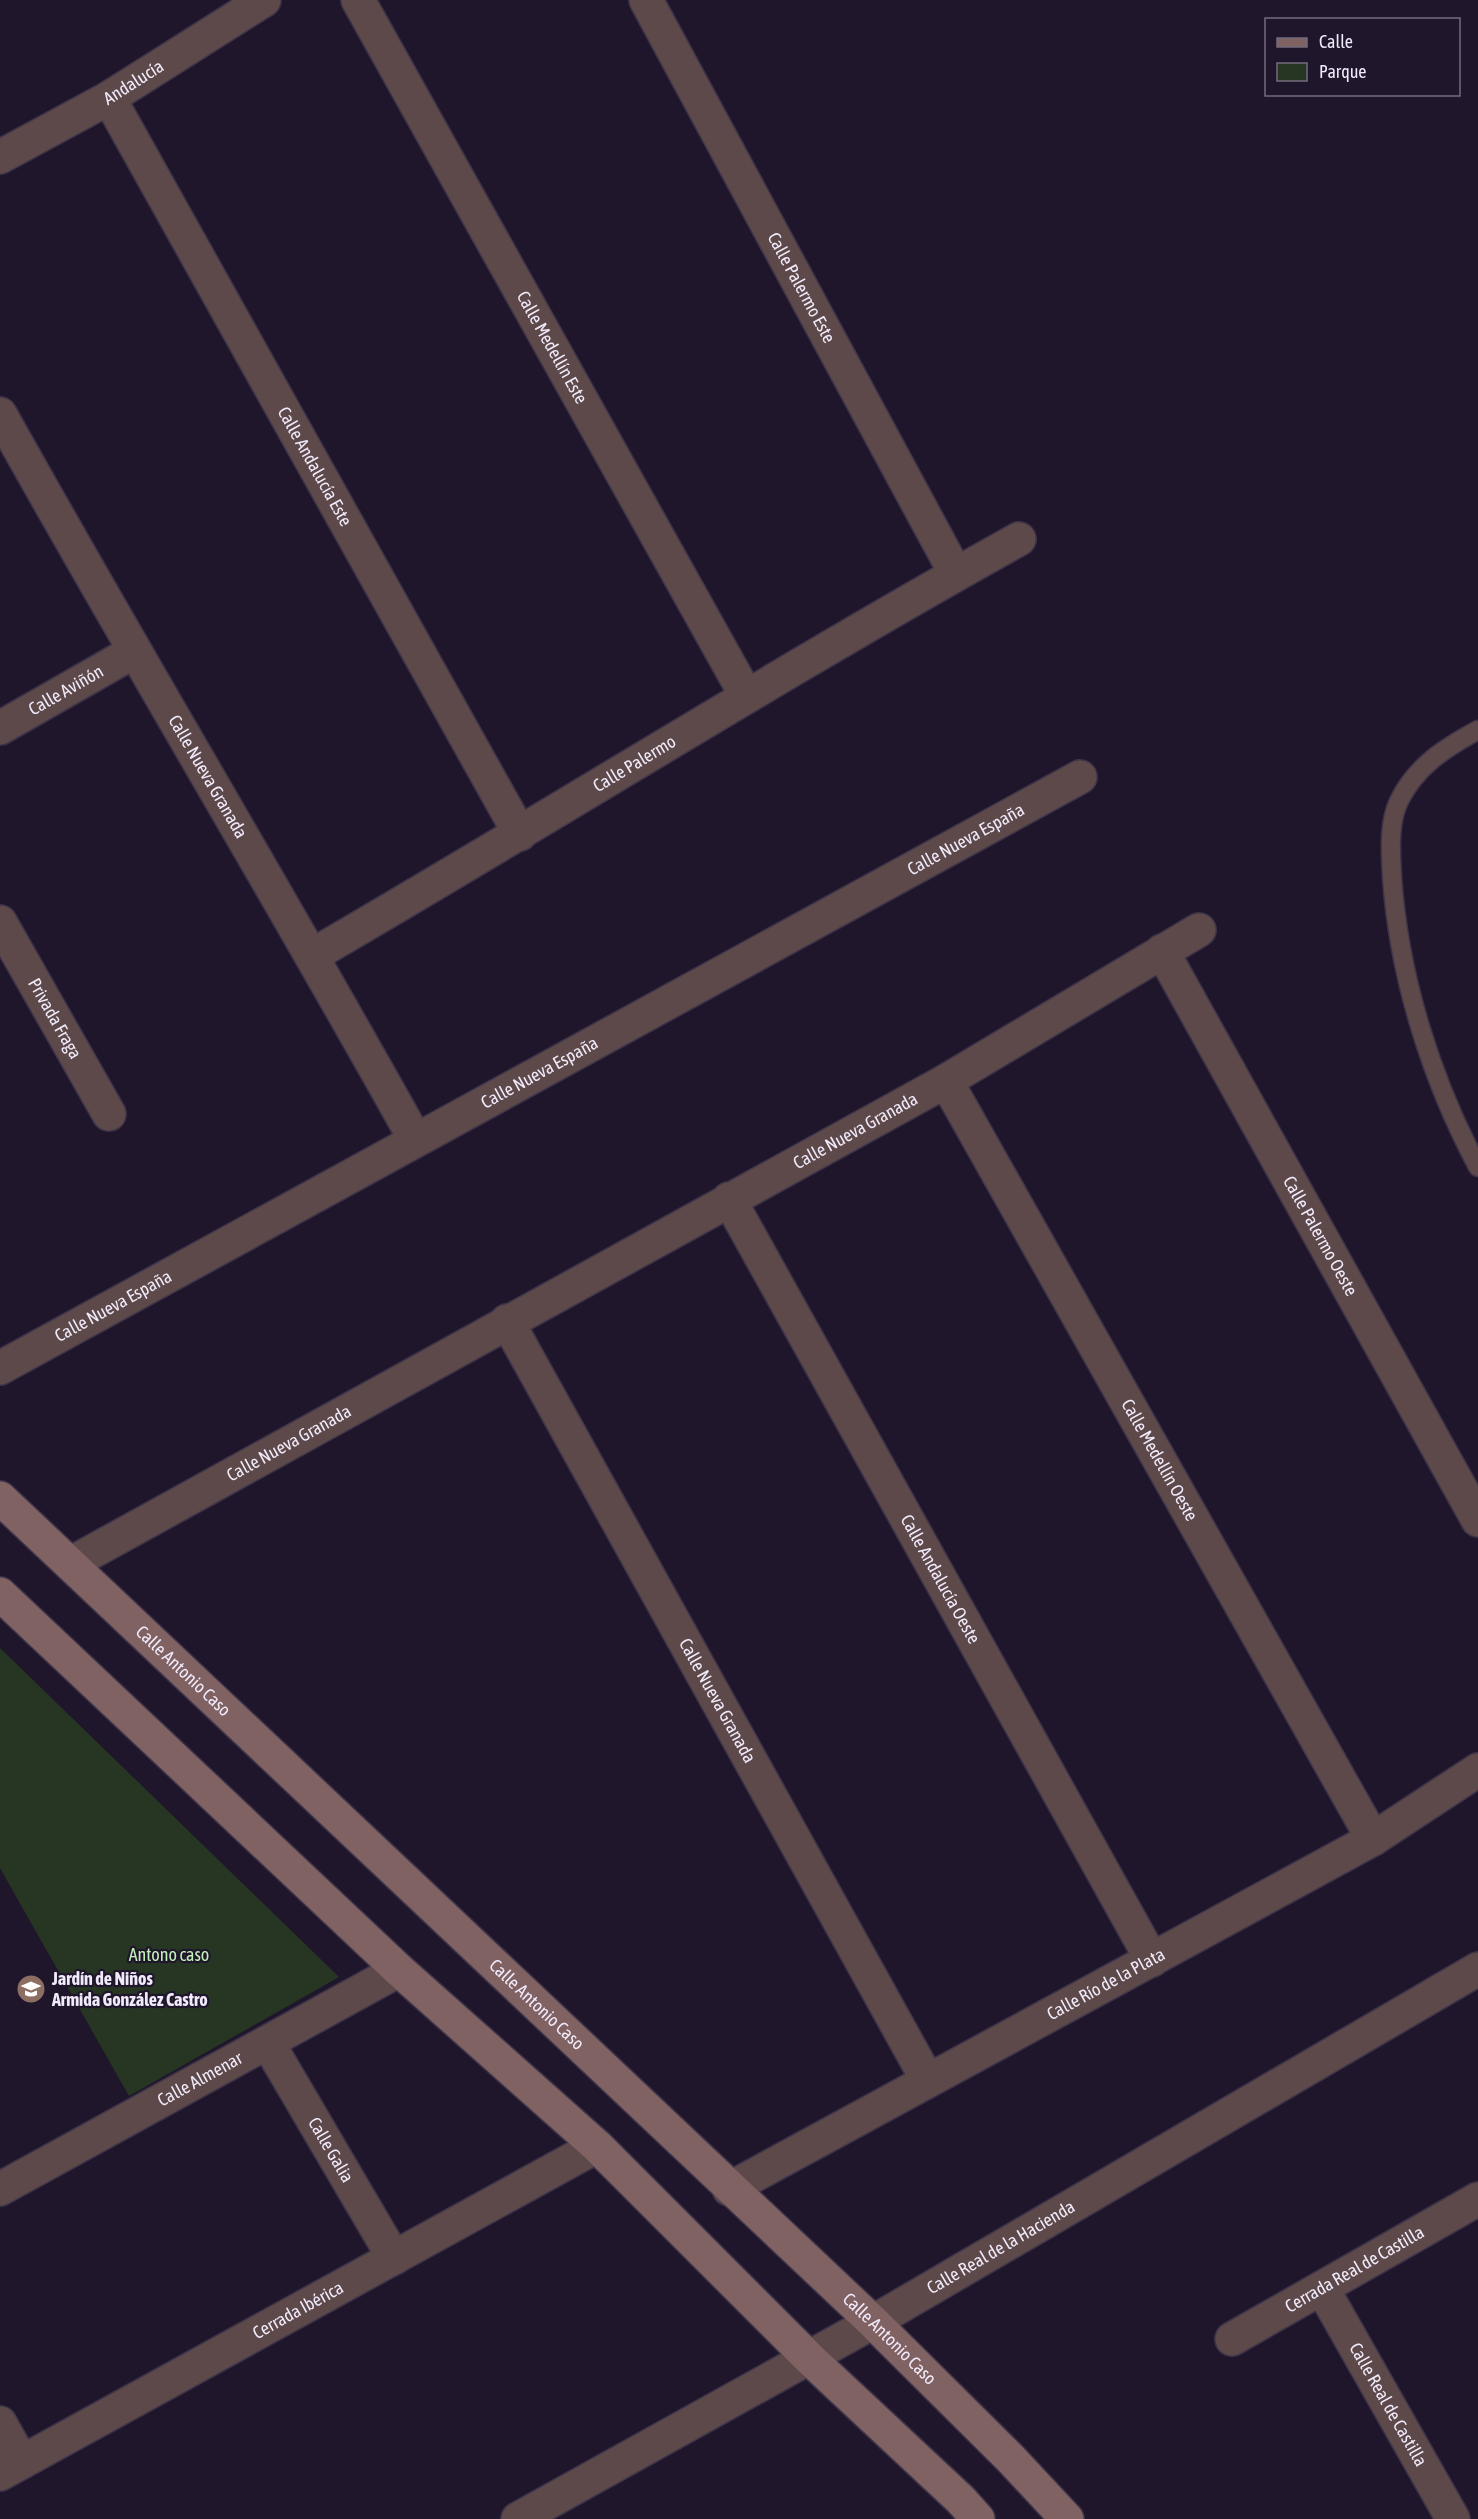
<svg xmlns="http://www.w3.org/2000/svg" width="1478" height="2519" font-family="'Asap Condensed',sans-serif">
	<style>
		.green { fill: #263623 }
		.lines { fill: none; stroke-linecap: round; stroke-linejoin: round }
		.service-casing { stroke: #3d3449; stroke-width: 21 }
		.minor-casing { stroke: #3d3449; stroke-width: 36 }
		.secondary-casing { stroke: #3d3449; stroke-width: 36 }
		.service { stroke: #5d4949; stroke-width: 18 }
		.minor { stroke: #5d4949; stroke-width: 33 }
		.secondary { stroke: #816263; stroke-width: 33 }
		.labels { text-anchor: middle; stroke-width: 4.5; stroke-linejoin: round; paint-order: stroke }
		.street-label { font-size: 18px; fill: #f0eafa; stroke: #20162c }
		.park-label { font-size: 18px; fill: #c2f1b9; stroke: #20162c }
		.poi-label { font-size: 18px; font-weight: bold; fill: #f0eafa; stroke: #20162c; text-anchor: start }
	</style>
	<rect width="100%" height="100%" fill="#20162c"/>
	<path class="green" d="M0,1648L339,1977L129,2096L0,1868Z"/>
	<g class="lines">
		<g class="service-casing">
			<path id="service" d="M1478,730C1445,748 1416,766 1399,801C1388,824 1391,853 1392,877C1399,977 1431,1079 1478,1167"/>
		</g>
		<g class="minor-casing">
			<g id="minor">
				<path id="s1" d="M358,0L746,695"/>
				<path id="s2" d="M646,0L956,574"/>
				<path id="s3" d="M109,98L520,834"/>
				<path id="s4" d="M0,157L109,98L264,0"/>
				<path id="s5" d="M0,414C136,658 280,896 415,1139"/>
				<path id="s6" d="M0,728L133,652"/>
				<path id="s7" d="M0,922L109,1114"/>
				<path id="s8" d="M1162,951L1478,1520"/>
				<path id="s9" d="M313,955C549,818 780,672 1019,539"/>
				<path id="s10" d="M946,1081L1373,1839"/>
				<path id="s11" d="M729,1199L1152,1960"/>
				<path id="s12" d="M507,1321L927,2079"/>
				<path id="s13" d="M0,1368L1080,777"/>
				<path id="s14" d="M70,1564L946,1081L1199,930"/>
				<path id="s15" d="M268,2043L394,2258"/>
				<path id="s16" d="M0,2189L399,1970"/>
				<path id="s17" d="M729,2189L1373,1839L1478,1770"/>
				<path id="s18" d="M1322,2288L1453,2519"/>
				<path id="s19" d="M1232,2339L1478,2199"/>
				<path d="M0,2423L22,2462"/>
				<path id="s20" d="M0,2474L597,2146"/>
				<path id="s21" d="M518,2519L873,2322L1478,1969"/>
			</g>
		</g>
		<g class="secondary-casing">
			<g id="secondary">
				<path id="s22" d="M0,1498L873,2322L1011,2459L1067,2519"/>
				<path d="M0,1594L399,1970L597,2146L809,2358L961,2500L978,2519"/>
			</g>
		</g>
		<use href="#service" class="service"/>
		<use href="#minor" class="minor"/>
		<use href="#secondary" class="secondary"/>
	</g>
	<defs>
		<g id="school-disc" transform="scale(1.5)"><circle r="9.5" fill="#8d6e63" stroke="#20162c"/><path d="M0-5L7-2L0 1L-7-2ZM-4 1L0 2.5L4 1V4Q0 6-4 4Z" fill="#fff"/></g>
	</defs>
	<g fill-rule="evenodd">
		<use href="#school-disc" x="31" y="1989"/>
	</g>
	<g class="labels">
		<g class="street-label">
			<text dy="6" stroke="none"><textPath href="#s4" startOffset="153">Andalucía</textPath></text>
			<text dy="6" stroke="none"><textPath href="#s2" startOffset="327">Calle Palermo Este</textPath></text>
			<text dy="6" stroke="none"><textPath href="#s1" startOffset="398">Calle Medellín Este</textPath></text>
			<text dy="6" stroke="none"><textPath href="#s3" startOffset="422">Calle Andalucía Este</textPath></text>
			<text dy="6" stroke="none"><textPath href="#s6" startOffset="76">Calle Aviñón</textPath></text>
			<text dy="6" stroke="none"><textPath href="#s9" startOffset="374">Calle Palermo</textPath></text>
			<text dy="6" stroke="none"><textPath href="#s5" startOffset="418">Calle Nueva Granada</textPath></text>
			<text dy="6" stroke="none"><textPath href="#s13" startOffset="1101">Calle Nueva España</textPath></text>
			<text dy="6" stroke="none"><textPath href="#s7" startOffset="111">Privada Fraga</textPath></text>
			<text dy="6" stroke="none"><textPath href="#s13" startOffset="615">Calle Nueva España</textPath></text>
			<text dy="6" stroke="none"><textPath href="#s14" startOffset="897">Calle Nueva Granada</textPath></text>
			<text dy="6" stroke="none"><textPath href="#s8" startOffset="326">Calle Palermo Oeste</textPath></text>
			<text dy="6" stroke="none"><textPath href="#s13" startOffset="129">Calle Nueva España</textPath></text>
			<text dy="6" stroke="none"><textPath href="#s14" startOffset="250">Calle Nueva Granada</textPath></text>
			<text dy="6" stroke="none"><textPath href="#s10" startOffset="435">Calle Medellín Oeste</textPath></text>
			<text dy="6" stroke="none"><textPath href="#s11" startOffset="435">Calle Andalucía Oeste</textPath></text>
			<text dy="6" stroke="none"><textPath href="#s22" startOffset="252">Calle Antonio Caso</textPath></text>
			<text dy="6" stroke="none"><textPath href="#s12" startOffset="434">Calle Nueva Granada</textPath></text>
			<text dy="6" stroke="none"><textPath href="#s17" startOffset="429">Calle Río de la Plata</textPath></text>
			<text dy="6" stroke="none"><textPath href="#s22" startOffset="738">Calle Antonio Caso</textPath></text>
			<text dy="6" stroke="none"><textPath href="#s16" startOffset="228">Calle Almenar</textPath></text>
			<text dy="6" stroke="none"><textPath href="#s15" startOffset="124">Calle Galia</textPath></text>
			<text dy="6" stroke="none"><textPath href="#s21" startOffset="554">Calle Real de la Hacienda</textPath></text>
			<text dy="6" stroke="none"><textPath href="#s19" startOffset="141">Cerrada Real de Castilla</textPath></text>
			<text dy="6" stroke="none"><textPath href="#s20" startOffset="340">Cerrada Ibérica</textPath></text>
			<text dy="6" stroke="none"><textPath href="#s22" startOffset="1224">Calle Antonio Caso</textPath></text>
			<text dy="6" stroke="none"><textPath href="#s18" startOffset="134">Calle Real de Castilla</textPath></text>
		</g>
		<g class="park-label">
			<text x="169" y="1961">Antono caso</text>
		</g>
		<g class="poi-label">
			<text x="52" y="1985">Jardín de Niños<tspan x="52" dy="21">Armida González Castro</tspan></text>
		</g>
	</g>
	<rect x="1265" y="18" width="195" height="78" fill="#20162c" stroke="#736b7e" stroke-width="1.5"/>
	<rect x="1277" y="38" width="30" height="9" fill="#816263" stroke="#736b7e" stroke-width="1.5"/>
	<text x="1319" y="48" font-size="18" fill="#f0eafa">Calle</text>
	<rect x="1277" y="63" width="30" height="18" fill="#263623" stroke="#736b7e" stroke-width="1.5"/>
	<text x="1319" y="78" font-size="18" fill="#f0eafa">Parque</text>
</svg>
